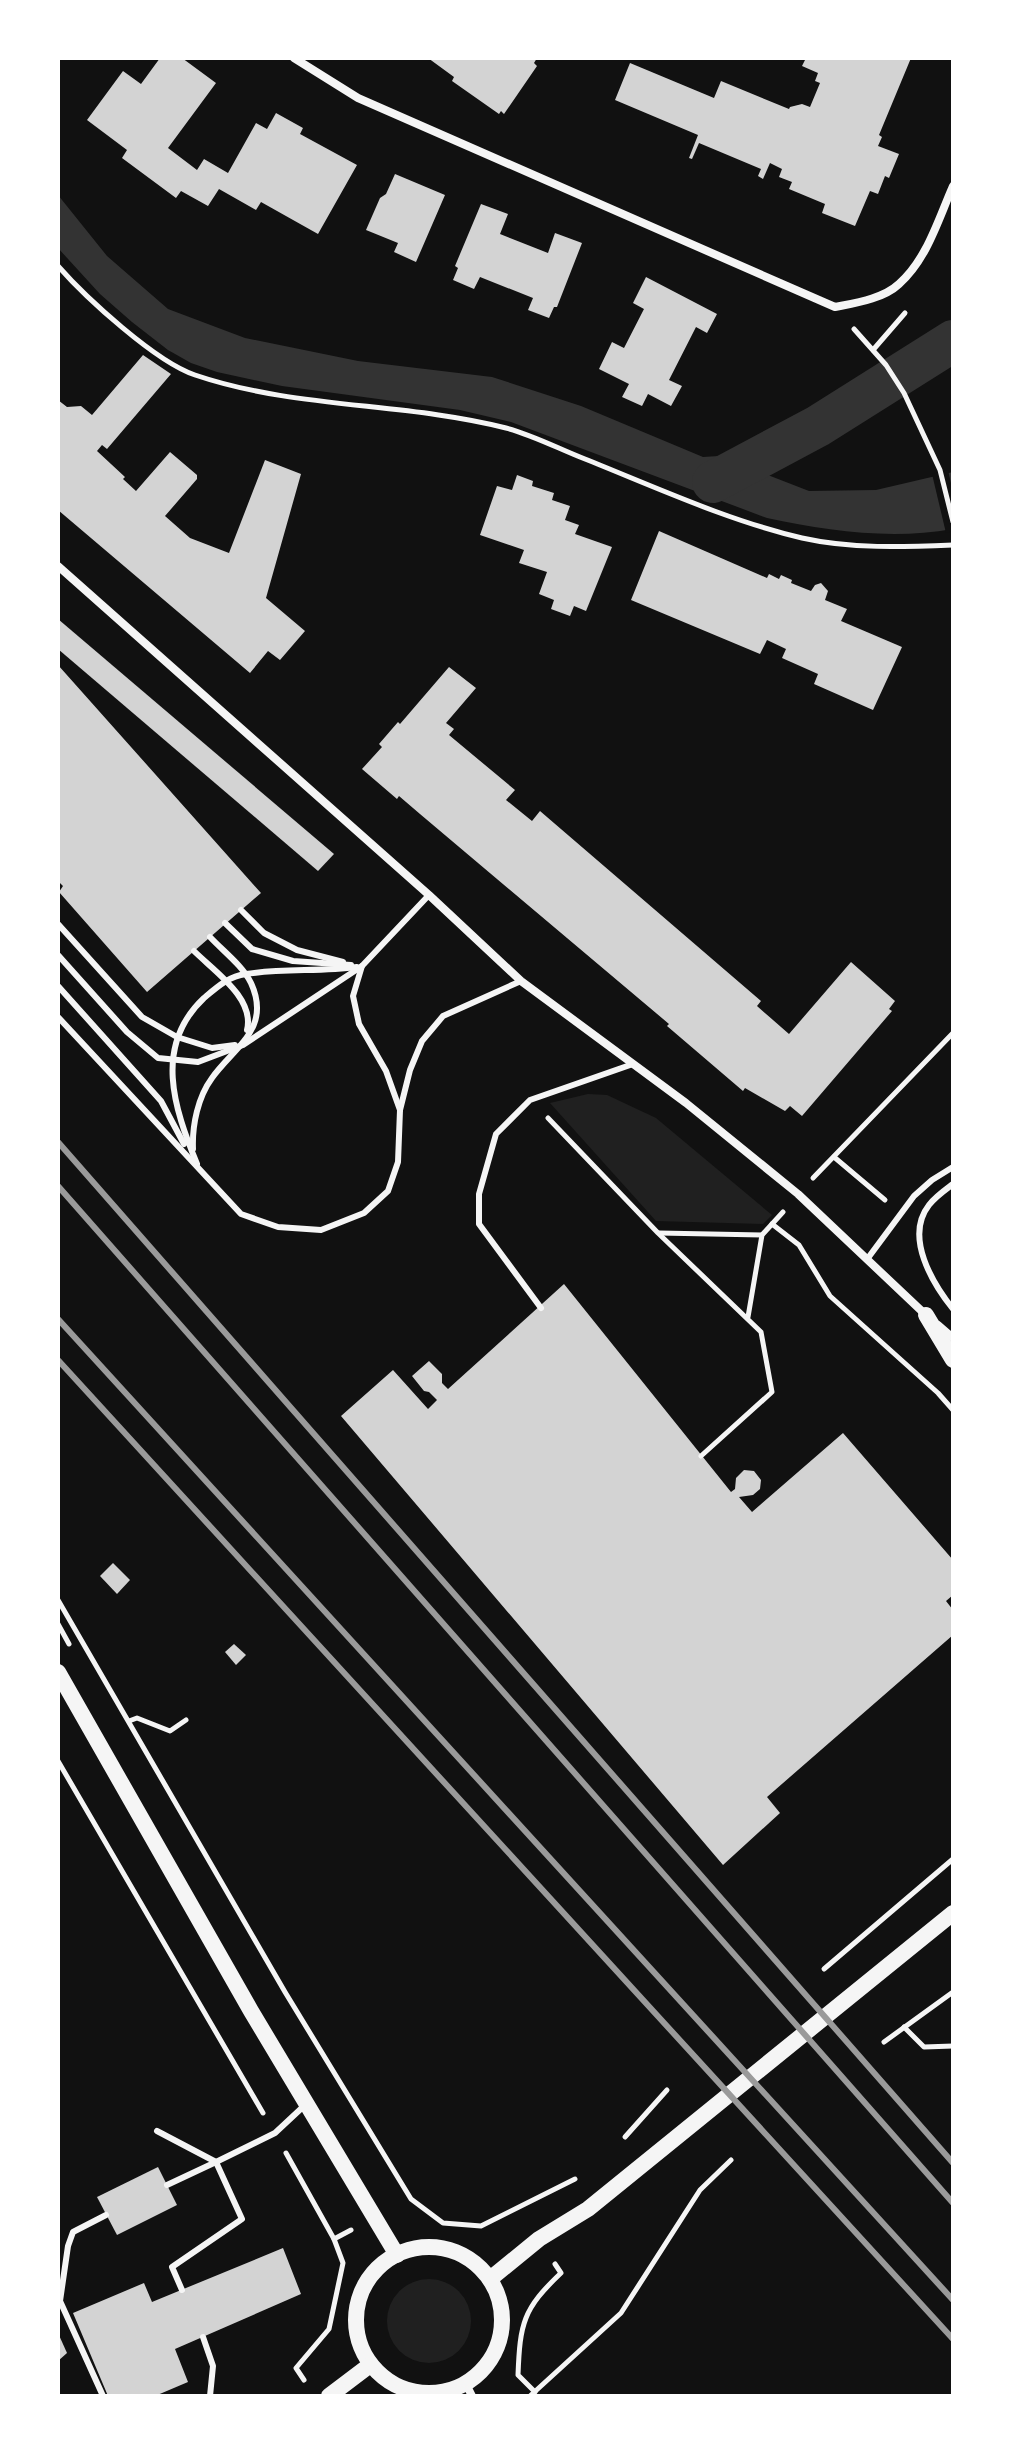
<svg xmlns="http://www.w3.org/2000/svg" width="1011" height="2454" font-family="'Roboto Condensed',sans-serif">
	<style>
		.green { fill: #202020 }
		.water { fill: #333 }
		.pier { fill: #111 }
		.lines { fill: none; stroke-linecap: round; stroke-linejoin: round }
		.canal { stroke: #333; stroke-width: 42 }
		.building { fill: #d3d3d3 }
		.path { stroke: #f5f5f5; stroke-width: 5 }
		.service { stroke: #f5f5f5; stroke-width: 6 }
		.minor { stroke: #f5f5f5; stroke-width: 8 }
		.secondary { stroke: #f5f5f5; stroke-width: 16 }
		.rail { stroke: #9a9a9a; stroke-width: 6 }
	</style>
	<rect width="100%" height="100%" fill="#111"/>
	<g class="green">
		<path d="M588,1094L607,1095L656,1118L772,1215L763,1224L656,1221L550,1103Z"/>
		<circle cx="429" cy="2321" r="42"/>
	</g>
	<path class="water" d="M58,195L107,256L168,309L245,338L358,361L492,377L581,406L703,457L719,456L809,491L876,490L953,472V529C891,540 828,531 767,518L511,422L460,410L282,386L217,372L191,363L168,350L132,322L100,294L58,248Z"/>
	<path class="pier" d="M948,470L953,492V531L946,533L932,474Z"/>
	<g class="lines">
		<path class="canal" d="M713,482L818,426L953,341"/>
	</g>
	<g class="building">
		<path d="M160,58H182L216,83L168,148L197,170L204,159L228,173L256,123L267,129L276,113L303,128L300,134L357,165L318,234L261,202L256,210L219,189L208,206L181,191L176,198L122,158L127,150L87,120L123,71L141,84Z"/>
		<path d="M428,58H537L534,63L537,66L504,114L501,111L499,114L452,81L454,77Z"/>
		<path d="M806,58H911L879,135L882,137L878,146L899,154L889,178L885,176L878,194L870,191L855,226L822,213L825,204L789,189L792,182L779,177L782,169L770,163L763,179L758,176L761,169L699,143L692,159L689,158L698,135L615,100L630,63L714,98L721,81L789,109L790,107L802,104L810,107L820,83L815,81L818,73L802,66Z"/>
		<path d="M395,174L445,195L416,262L394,252L398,243L366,230L380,198L386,194Z"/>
		<path d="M481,204L508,214L500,234L548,253L555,233L582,243L557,307H554L549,318L528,310L533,298L480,277L474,289L453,280L458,268L455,266Z"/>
		<path d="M646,277L717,314L707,333L696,327L669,380L682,386L671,406L648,394L642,406L622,397L629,384L599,369L612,342L624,348L644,309L633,303Z"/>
		<path d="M143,355L171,374L107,449L102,445L97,451L125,477L123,479L136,491L170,452L197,475V479L165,516L190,538L229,553L265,460L301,474L266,598L305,631L280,660L268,651L250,673L58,510V400L67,407L81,406L92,415Z"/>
		<path d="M517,475L533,481L532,486L554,493L552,500L570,506L565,520L579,525L575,534L612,547L586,611L574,606L570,616L551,609L554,600L539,594L547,572L519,563L524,550L480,535L497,486L512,490Z"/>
		<path d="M659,531L767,578L769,574L779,579L781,575L792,580L791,583L811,591L815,585L821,583L828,591L825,600L847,609L841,621L902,647L873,710L814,684L818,674L782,658L786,649L767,640L760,654L631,600Z"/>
		<path d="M58,619L334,854L318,871L58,649Z"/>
		<path d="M58,665L261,893L147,992L59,892L63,886L58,881Z"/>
		<path d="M449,667L476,688L446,723L454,729L449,735L515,790L506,800L532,821L540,811L761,1001L757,1006L789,1034L851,962L895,1001L889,1009L892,1011L802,1116L790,1106L785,1111L745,1088L743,1091L667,1026L669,1024L420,814L399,796L397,799L362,769L382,747L379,744L398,722L400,724Z"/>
		<path d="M564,1284L731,1492L735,1489L736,1478L744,1470L754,1471L761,1480L760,1489L753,1495L739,1497L752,1512L843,1433L953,1560V1595L946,1601L953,1610V1635L767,1797L780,1813L723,1865L341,1416L393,1370L428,1409L437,1400L429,1392L424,1391L412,1376L429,1361L442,1374V1383L448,1389Z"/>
		<path d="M113,1563L130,1580L117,1594L100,1576Z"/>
		<path d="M234,1644L246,1655L236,1665L225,1652Z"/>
		<path d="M158,2167L177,2205L117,2235L97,2197Z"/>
		<path d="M283,2248L301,2294L175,2349L188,2382L155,2396H108L73,2313L144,2283L152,2302Z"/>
		<path d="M58,2333L67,2353L58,2361Z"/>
	</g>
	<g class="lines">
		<g class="path">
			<path d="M58,266C86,298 156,362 195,375C295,409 404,402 506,428C533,435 559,449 585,459C655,487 729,521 802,538C851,549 903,547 953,545"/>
			<path d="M854,329L886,365L904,393L940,470L953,522"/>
			<path d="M873,350L905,313"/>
			<path d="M548,1118L658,1233L761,1332L772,1392L701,1456"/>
			<path d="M834,1157L885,1200"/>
			<path d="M813,1178L953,1033"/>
			<path d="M772,1224L799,1245L830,1296L938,1393L953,1410"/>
			<path d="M659,1233L762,1235"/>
			<path d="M748,1317L762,1235L783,1212"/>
			<path d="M58,1600L285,1992L411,2199L443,2223L481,2226L575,2179"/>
			<path d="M58,1624L69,1644"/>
			<path d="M129,1721L137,1718L170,1731L186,1720"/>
			<path d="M58,1761L263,2113"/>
			<path d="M824,1969L953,1859"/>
			<path d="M904,2027L924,2047L953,2046"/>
			<path d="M884,2042L953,1992"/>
			<path d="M625,2137L667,2090"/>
			<path d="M286,2153L334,2239L343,2263L329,2329L296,2368L304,2380"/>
			<path d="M334,2239L351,2230"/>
			<path d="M535,2392L518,2375C520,2323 523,2309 561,2273L555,2264"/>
			<path d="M530,2396L621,2313L700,2190L731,2160"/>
		</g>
		<g class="service">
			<path d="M241,910L264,933L297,950L343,962"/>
			<path d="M225,923L252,949L293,961L351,965"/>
			<path d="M58,924L142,1017L177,1037L212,1048L235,1045"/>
			<path d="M194,951C214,971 255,998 247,1030"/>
			<path d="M58,955L127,1032L158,1058L198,1062L243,1045L362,966L429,895"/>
			<path d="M362,966L353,996L359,1024L386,1071L400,1110"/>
			<path d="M58,986L161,1101L184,1144"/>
			<path d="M58,1017L241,1214L278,1227L321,1230L364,1213L388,1191L398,1162L400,1110L410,1070L422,1041L443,1016L521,981"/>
			<path d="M193,1149C192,1125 198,1097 212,1078C234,1047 272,1029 251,983C243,966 223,951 210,937"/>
			<path d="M197,1164C174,1108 153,1046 204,998C217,987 229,976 246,974C283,968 320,972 357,967"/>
			<path d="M953,1184C945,1190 935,1197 929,1205C904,1237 933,1284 953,1309"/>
			<path d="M868,1258L914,1196L932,1180L953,1167"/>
			<path d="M541,1308L479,1224V1194L496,1134L530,1100L633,1064"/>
			<path d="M157,2131L216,2162"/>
			<path d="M167,2185L216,2162"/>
			<path d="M182,2290L172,2267L242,2219L216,2162L275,2133L305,2105"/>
			<path d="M203,2337L213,2366L210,2396"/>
			<path d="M103,2396L60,2301L68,2246L73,2232L106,2215"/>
		</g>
		<g class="minor">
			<path d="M294,58L358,98L835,307C855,303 883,299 899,284C927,259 938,220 953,186"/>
			<path d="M58,566L429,895L521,981L686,1103L798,1194L928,1317"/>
			<path d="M938,1325L953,1338"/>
			<path d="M466,2384L472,2396"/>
		</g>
		<g class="secondary">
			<path d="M926,1315L953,1360"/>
			<path d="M58,1672L251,2011L397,2255"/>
			<circle cx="429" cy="2320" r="73"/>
			<path d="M490,2279L539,2239L588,2209L953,1913"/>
			<path d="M329,2396L370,2365"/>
		</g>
		<g class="rail">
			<path d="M58,1142L953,2163"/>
			<path d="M58,1186L953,2203"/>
			<path d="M58,1319L953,2300"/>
			<path d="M58,1360L953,2339"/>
		</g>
	</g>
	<rect width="1011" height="2454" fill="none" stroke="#ffffff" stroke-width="120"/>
</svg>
